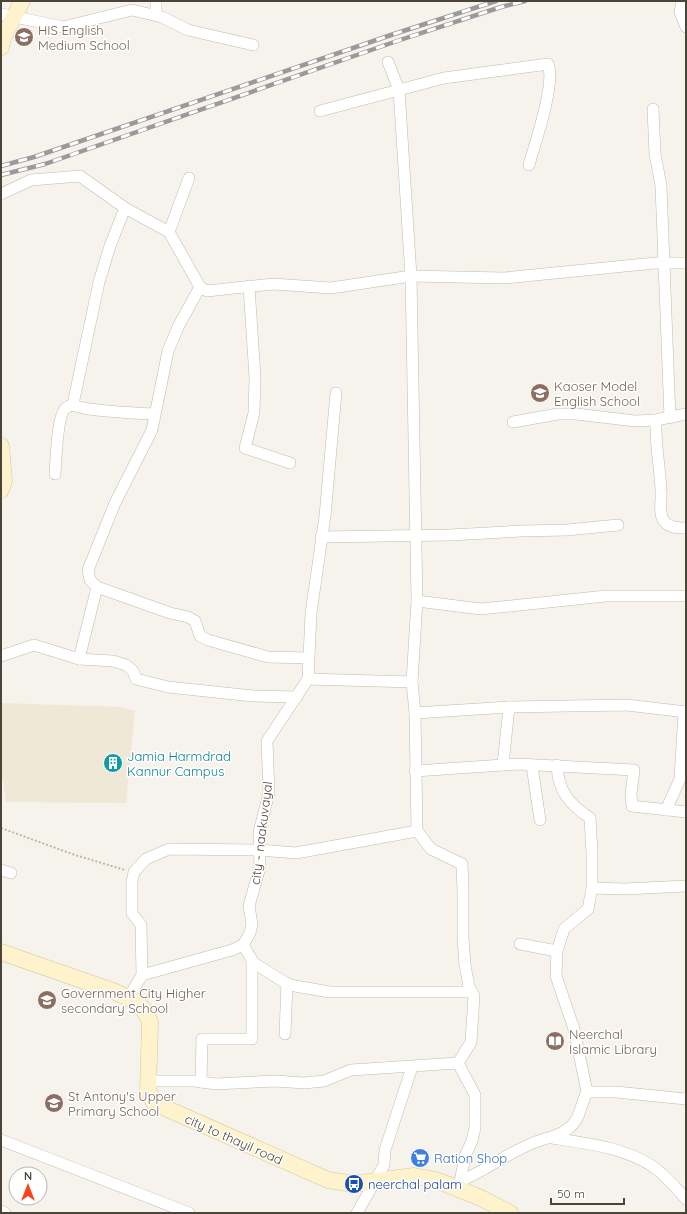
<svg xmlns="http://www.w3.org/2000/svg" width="687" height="1214" font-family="Quicksand,sans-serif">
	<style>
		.education { fill: #efe8d6 }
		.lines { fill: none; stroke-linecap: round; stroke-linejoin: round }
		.street-casing { stroke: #c2bbae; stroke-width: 12 }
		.secondary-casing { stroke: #d6c79b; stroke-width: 17 }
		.path { stroke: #c4b79f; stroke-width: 2; stroke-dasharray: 2 2; stroke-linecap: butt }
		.street { stroke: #fff; stroke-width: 11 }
		.secondary { stroke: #fff3cd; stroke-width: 16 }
		.rail-casing { stroke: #9a9a9a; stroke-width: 4.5 }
		.rail { stroke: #fff; stroke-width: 3; stroke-dasharray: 9; stroke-linecap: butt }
		.labels { text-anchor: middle; stroke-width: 3; stroke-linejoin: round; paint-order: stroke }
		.education-label { font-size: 13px; fill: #785e54; stroke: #fff; text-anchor: start }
		.culture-label { font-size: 13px; fill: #0d838f; stroke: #fff; text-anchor: start }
		.street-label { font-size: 13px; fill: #4b4439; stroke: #fff }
		.shop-label { font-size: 13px; fill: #366cbe; stroke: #fff; text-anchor: start }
		.transit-label { font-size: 13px; fill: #164399; stroke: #fff; text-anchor: start }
	</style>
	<rect width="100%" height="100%" fill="#f6f3ec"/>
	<path class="education" d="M1,703L121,707L135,711L126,803L6,802L3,781H1Z"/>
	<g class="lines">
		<g class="street-casing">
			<g id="street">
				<path d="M156,1V15"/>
				<path d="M682,1L680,12L686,27"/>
				<path d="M1,14L63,27L132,10L162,17L188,30L253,45"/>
				<path d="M653,109L655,154L661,186L670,418"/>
				<path d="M320,111L444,78L548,64C556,83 535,143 529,165"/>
				<path d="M1,194L31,180L80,176L125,208L169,232L200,287L207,291L273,284L331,288L411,276L504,278L655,263H686"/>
				<path d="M169,232L189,178"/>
				<path d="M249,286L255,378L254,413L245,448L290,463"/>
				<path d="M73,404L99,282L110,246L125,208"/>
				<path d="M656,420C655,444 660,467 661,490C662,500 658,513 664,521C669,528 678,528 686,528"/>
				<path d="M513,422L558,414H576L635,421L656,420L686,414"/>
				<path d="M55,474C56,462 57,414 66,408C72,403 77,407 83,408C107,412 130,413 154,414"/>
				<path d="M321,537L450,535L522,531L567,530L618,525"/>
				<path d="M97,587L170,613L188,617L195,621L200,636L208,640L268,657L308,658"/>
				<path d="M417,601L481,609L606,596H686"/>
				<path d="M1,656L34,645L79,659L113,661L126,665L133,671L136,679L168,687L253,696L297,697"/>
				<path d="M79,659L97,587L90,580L88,570L115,503L152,430L168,351L179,325L200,287"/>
				<path d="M308,679L311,613L325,516L336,393"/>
				<path d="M415,713L509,707L627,705L686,712"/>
				<path d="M503,765L509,707"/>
				<path d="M557,765C558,791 569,804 590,818L592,853V888"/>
				<path d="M532,766L540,820"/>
				<path d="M415,771L518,764L634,770L631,794L632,806L686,812"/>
				<path d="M666,810L680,779L684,712"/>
				<path d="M417,831L431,849L462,864L463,891V938L465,965L469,987L474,996L471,1042L458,1063L475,1095V1128L472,1141L465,1156L459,1187"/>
				<path d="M1,870L11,873"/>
				<path d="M520,944L557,951"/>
				<path d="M252,962L289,985L330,992H472"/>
				<path d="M142,975L141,925L132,913V882L134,872L146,859L169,849L259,850L296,853L417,831L415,713L412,682L417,601L411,276L399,90L388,62"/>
				<path d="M129,997L142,975L232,950L243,945L250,933L252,924L249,906L260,867L259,832L269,793L267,741L308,679L412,682"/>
				<path d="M285,1034L287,983"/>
				<path d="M148,1081H194L216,1084L276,1081L304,1083L324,1081L351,1070L458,1063"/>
				<path d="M201,1082L202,1039H252V960L243,945"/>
				<path d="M587,1092H616L686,1099"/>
				<path d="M552,1138C585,1143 628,1148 655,1168C667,1177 676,1188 686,1199"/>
				<path d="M1,1140L189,1213"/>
				<path d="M461,1181C486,1170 508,1153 533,1143C547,1137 566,1136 576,1120C581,1112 582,1101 587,1092L574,1029L556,976L557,951L564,929L588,909L592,888L625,889L686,886"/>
				<path d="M1,1211L5,1213"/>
				<path d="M357,1213L384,1165L385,1150L412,1067"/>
			</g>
		</g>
		<g class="secondary-casing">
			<g id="secondary">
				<path d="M1,47L3,38L22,1"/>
				<path d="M1,446L4,481L1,490"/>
				<path d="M1,952L113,991L137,1002L144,1010L150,1022L148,1090L154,1103L328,1180L354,1184L414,1176L436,1180L481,1198L510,1213"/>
			</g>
		</g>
		<path class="path" d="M1,828L75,855L125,870"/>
		<use href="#street" class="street"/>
		<use href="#secondary" class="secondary"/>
		<g class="rail-casing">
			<g id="rail">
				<path d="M1,166L34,157L394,34L496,1"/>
				<path d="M1,175L45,164L397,41L501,7L525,1"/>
			</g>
		</g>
		<use href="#rail" class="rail"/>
	</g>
	<defs>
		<g id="school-disc" transform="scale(1)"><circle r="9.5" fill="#8d6e63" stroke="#fff"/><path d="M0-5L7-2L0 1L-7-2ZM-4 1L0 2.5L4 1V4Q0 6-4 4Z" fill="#fff"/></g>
		<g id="building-disc" transform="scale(1)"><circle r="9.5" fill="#0f9aa8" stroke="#fff"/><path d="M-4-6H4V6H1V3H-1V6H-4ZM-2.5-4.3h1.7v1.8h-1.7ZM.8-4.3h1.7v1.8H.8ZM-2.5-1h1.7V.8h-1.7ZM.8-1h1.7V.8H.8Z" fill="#fff"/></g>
		<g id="library-disc" transform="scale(1)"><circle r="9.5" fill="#8d6e63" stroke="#fff"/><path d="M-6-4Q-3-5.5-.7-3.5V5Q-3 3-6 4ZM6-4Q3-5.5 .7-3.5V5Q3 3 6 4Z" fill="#fff"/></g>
		<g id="supermarket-disc" transform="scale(1)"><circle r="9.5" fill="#3f7fe0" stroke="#fff"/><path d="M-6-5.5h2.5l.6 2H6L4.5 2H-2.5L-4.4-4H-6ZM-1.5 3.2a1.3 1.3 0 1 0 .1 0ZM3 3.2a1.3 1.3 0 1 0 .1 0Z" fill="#fff"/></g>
		<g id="bus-disc" transform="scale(1)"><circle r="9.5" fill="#1a4fb4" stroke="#fff"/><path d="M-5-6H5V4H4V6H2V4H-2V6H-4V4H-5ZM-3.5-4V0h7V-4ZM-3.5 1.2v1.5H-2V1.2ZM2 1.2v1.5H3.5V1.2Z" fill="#fff"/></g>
	</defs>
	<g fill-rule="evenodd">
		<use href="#school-disc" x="24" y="37"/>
		<use href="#school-disc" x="540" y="393"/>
		<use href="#building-disc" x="113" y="763"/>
		<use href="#school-disc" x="47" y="1000"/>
		<use href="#library-disc" x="555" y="1041"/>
		<use href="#school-disc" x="54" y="1103"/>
		<use href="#supermarket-disc" x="420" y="1158"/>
		<use href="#bus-disc" x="354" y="1184"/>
	</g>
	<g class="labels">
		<g class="education-label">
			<text x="38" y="35">HIS English<tspan x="38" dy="15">Medium School</tspan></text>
			<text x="554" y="391">Kaoser Model<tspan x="554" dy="15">English School</tspan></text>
			<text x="61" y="998">Government City Higher<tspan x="61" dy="15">secondary School</tspan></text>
			<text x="569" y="1039">Neerchal<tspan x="569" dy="15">Islamic Library</tspan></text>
			<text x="68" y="1101">St Antony's Upper<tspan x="68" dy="15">Primary School</tspan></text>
		</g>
		<g class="culture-label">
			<text x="127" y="761">Jamia Harmdrad<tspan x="127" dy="15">Kannur Campus</tspan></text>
		</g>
		<g class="street-label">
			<text transform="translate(261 833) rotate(-83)" y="5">city - naakuvayal</text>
			<text transform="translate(234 1139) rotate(24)" y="5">city to thayil road</text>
		</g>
		<g class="shop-label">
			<text x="434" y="1163">Ration Shop</text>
		</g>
		<g class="transit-label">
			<text x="368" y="1189">neerchal palam</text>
		</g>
	</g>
	<rect width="687" height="1214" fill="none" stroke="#4b4439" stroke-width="4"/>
	<g transform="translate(28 1186)"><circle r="19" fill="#ffffff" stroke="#b7b4b0"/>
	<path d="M0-3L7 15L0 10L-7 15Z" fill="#fc3f1d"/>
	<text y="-6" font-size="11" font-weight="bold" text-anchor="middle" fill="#4b4439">N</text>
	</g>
	<path d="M551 1198v6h73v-6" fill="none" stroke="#4b4439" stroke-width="2"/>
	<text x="557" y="1198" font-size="12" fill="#4b4439" stroke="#ffffff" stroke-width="3" paint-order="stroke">50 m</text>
</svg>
